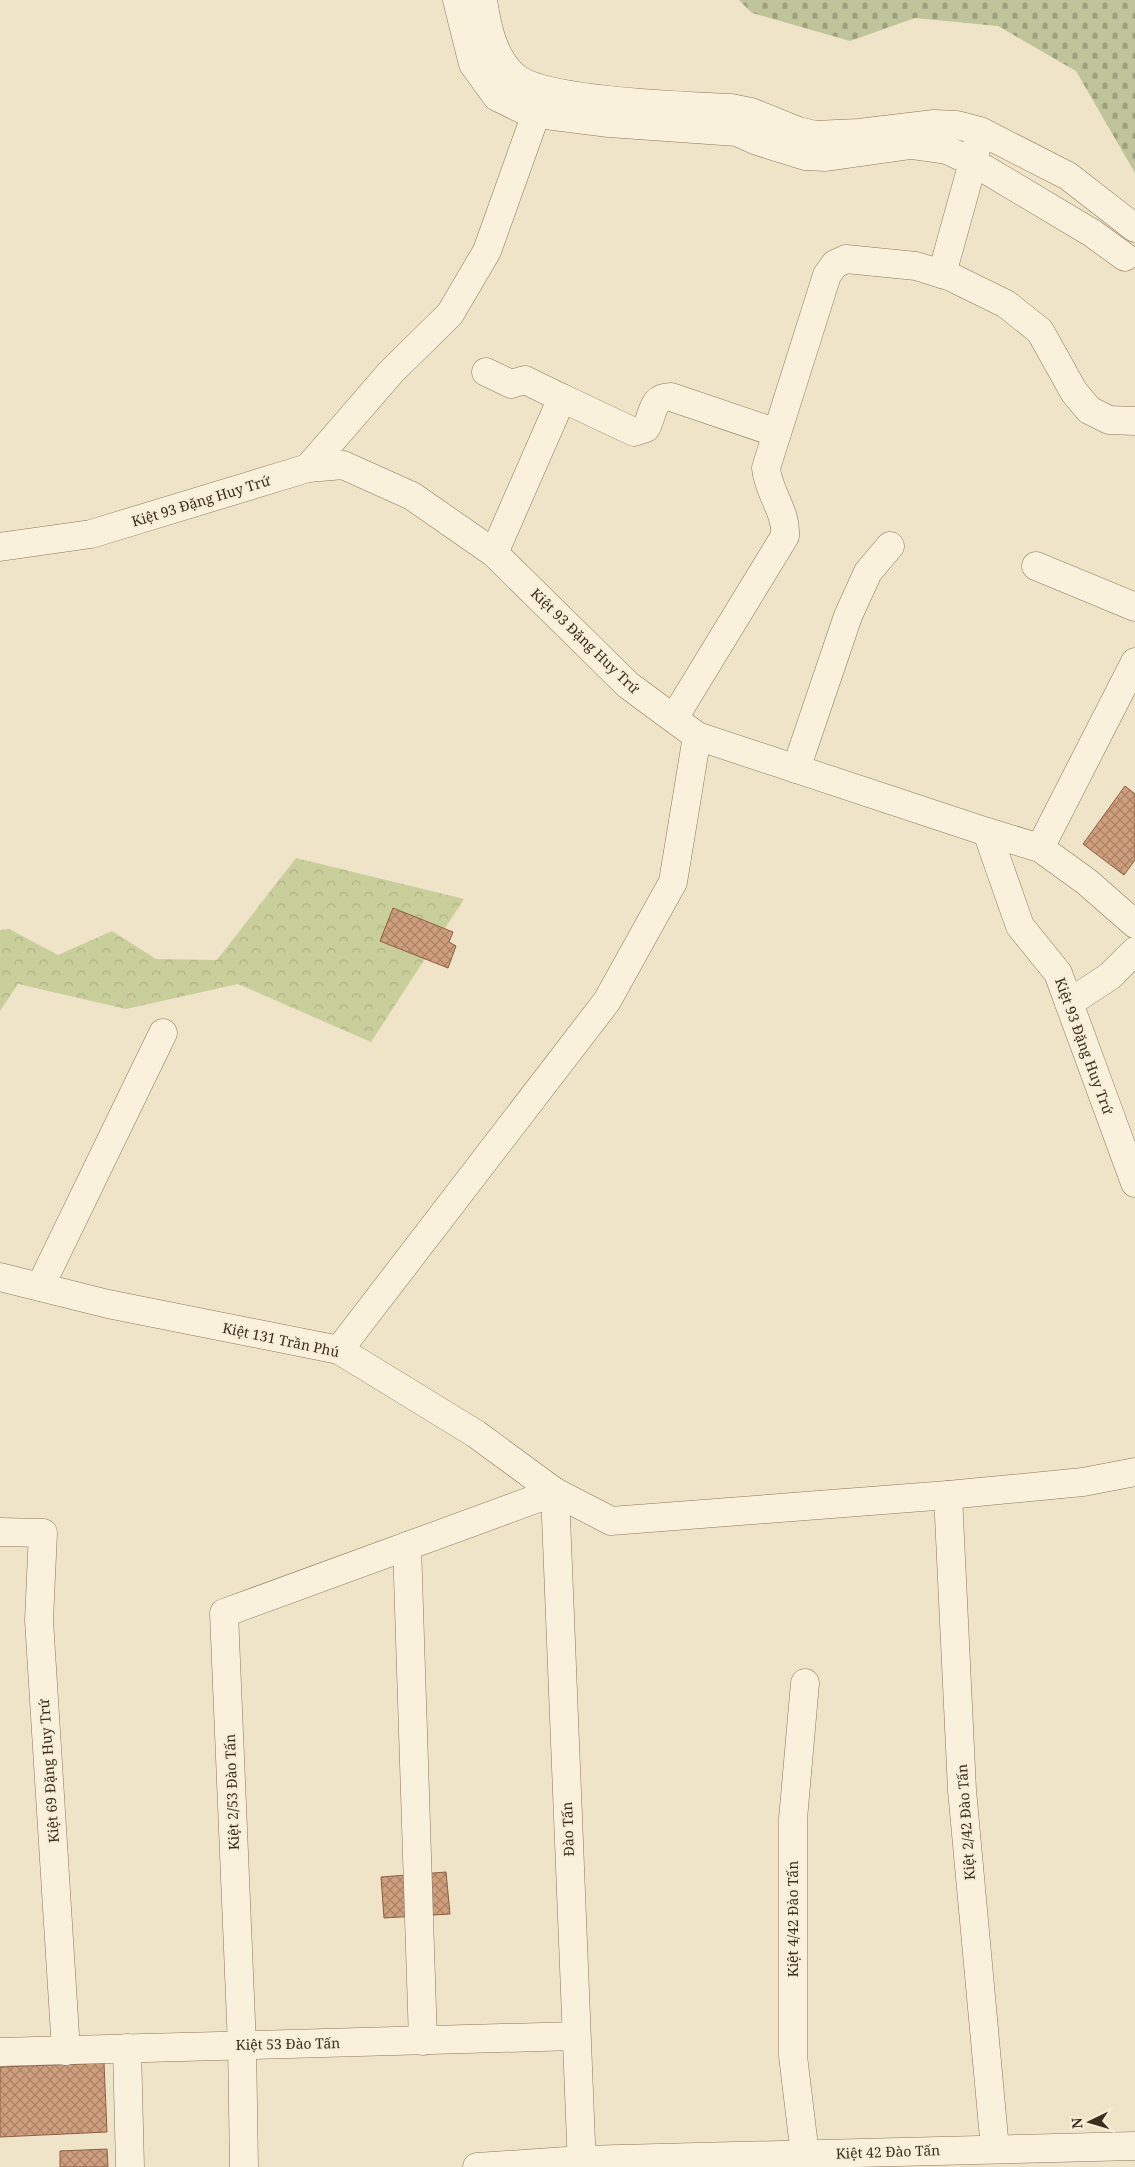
<svg xmlns="http://www.w3.org/2000/svg" width="1135" height="2167" font-family="'Noto Serif',serif">
	<style>
		.forest { fill: url(#forest-crowns) }
		.cemetery { fill: url(#cemetery-stones) }
		.building { fill: url(#building-cross-hatch); stroke: #8d5f41 }
		.lines { fill: none; stroke-linecap: round; stroke-linejoin: round }
		.minor-casing { stroke: #8d765c; stroke-width: 29 }
		.minor { stroke: #faf1dc; stroke-width: 28 }
		.labels { text-anchor: middle; stroke-width: 4; stroke-linejoin: round; paint-order: stroke }
		.street-label { font-size: 14px; fill: #3d2e20; stroke: #f7eed8 }
	</style>
	<defs>
		<pattern id="forest-crowns" width="20" height="18" patternUnits="userSpaceOnUse" patternTransform="scale(1.25)"><rect width="20" height="18" fill="#c9cf9b"/><path d="M2 6a3 3 0 1 1 6 0M12 15a3 3 0 1 1 6 0" fill="none" stroke="#aeb285"/></pattern>
		<pattern id="cemetery-stones" width="16" height="16" patternUnits="userSpaceOnUse" patternTransform="scale(1.25)"><rect width="16" height="16" fill="#bfc49a"/><path d="M2 7V4a2 2 0 0 1 4 0v3zM10 15v-3a2 2 0 0 1 4 0v3z" fill="#9ca07d"/></pattern>
		<pattern id="building-cross-hatch" width="8" height="8" patternUnits="userSpaceOnUse" patternTransform="scale(1.25)"><rect width="8" height="8" fill="#cf9f7d"/><path d="M0 0l8 8M0 8l8-8" fill="none" stroke="#a98266"/></pattern>
	</defs>
	<rect width="100%" height="100%" fill="#f0e4c8"/>
	<path class="forest" d="M296,858L464,899L371,1042L238,984L126,1009L18,984L0,1011V930L9,929L58,955L112,931L156,959L217,960Z"/>
	<path class="cemetery" d="M739,0H1135V173L1076,71L998,26L915,18L850,41L752,13Z"/>
	<g class="building">
		<path d="M1125,786L1135,794V860L1124,875L1083,844Z"/>
		<path d="M393,908L453,932L449,942L456,946L448,968L380,941Z"/>
		<path d="M446,1872L450,1914L384,1918L381,1877Z"/>
		<path d="M104,2063L107,2132L0,2137V2067Z"/>
		<path d="M107,2149L108,2167H60V2151Z"/>
	</g>
	<g class="lines">
		<g class="minor-casing">
			<g id="minor">
				<path d="M457,0L473,64L497,97L530,113L609,123L737,132L757,141L805,156L826,157L911,145L947,150L973,162L942,274"/>
				<path d="M483,0C487,27 493,57 514,76C542,102 688,106 731,108L751,112L798,131L815,135L859,133L934,124L957,125L980,131L1068,176L1135,228"/>
				<path d="M977,145L973,162L1092,233L1125,257"/>
				<path d="M486,372L511,384L525,380L562,398"/>
				<path d="M308,468L391,372L450,314L487,251L542,97"/>
				<path d="M0,547L91,534L308,468L343,465L412,496L494,553L628,685L697,736L987,832L1020,926L1058,973L1135,1183"/>
				<path d="M494,553L562,398L634,432L646,428C654,413 651,397 671,397L777,433"/>
				<path d="M1036,566L1135,607"/>
				<path d="M674,718L785,536C787,512 768,492 766,468L827,275L835,264L846,259L916,266L951,277L1006,304L1040,331L1074,392L1089,410L1109,420L1135,421"/>
				<path d="M796,769L848,616L868,572L890,546"/>
				<path d="M987,832L1040,848L1087,882L1135,924"/>
				<path d="M1040,848L1135,662"/>
				<path d="M1069,1003L1110,976L1135,951"/>
				<path d="M0,1277L108,1304L339,1350L476,1434L555,1492L611,1521L948,1495L1083,1482L1135,1472"/>
				<path d="M40,1287L163,1033"/>
				<path d="M339,1350L607,1001L673,882L697,736"/>
				<path d="M555,1492L582,2167"/>
				<path d="M948,1495L962,1790L995,2149"/>
				<path d="M0,1532L43,1533L39,1620L66,2051"/>
				<path d="M407,1546L423,2041"/>
				<path d="M805,1683L793,1819V2056L805,2155"/>
				<path d="M127,2048L130,2167"/>
				<path d="M0,2052L576,2036"/>
				<path d="M244,2167L242,2045L224,1613L555,1492"/>
				<path d="M477,2167L581,2160L1135,2146"/>
			</g>
		</g>
		<use href="#minor" class="minor"/>
	</g>
	<g class="labels">
		<g class="street-label">
			<text transform="translate(201 501) rotate(-17)" y="5">Kiệt 93 Đặng Huy Trứ</text>
			<text transform="translate(585 641) rotate(44)" y="5">Kiệt 93 Đặng Huy Trứ</text>
			<text transform="translate(1084 1046) rotate(70)" y="5">Kiệt 93 Đặng Huy Trứ</text>
			<text transform="translate(281 1340) rotate(12)" y="5">Kiệt 131 Trần Phú</text>
			<text transform="translate(49 1771) rotate(-94)" y="5">Kiệt 69 Đặng Huy Trứ</text>
			<text transform="translate(232 1792) rotate(-92)" y="5">Kiệt 2/53 Đào Tấn</text>
			<text transform="translate(966 1822) rotate(-94)" y="5">Kiệt 2/42 Đào Tấn</text>
			<text transform="translate(568 1829) rotate(-92)" y="5">Đào Tấn</text>
			<text transform="translate(793 1919) rotate(-90)" y="5">Kiệt 4/42 Đào Tấn</text>
			<text transform="translate(288 2044) rotate(-1)" y="5">Kiệt 53 Đào Tấn</text>
			<text transform="translate(888 2152) rotate(-2)" y="5">Kiệt 42 Đào Tấn</text>
		</g>
	</g>
	<g transform="translate(1090 2122) rotate(265)" stroke="#f7eed8" stroke-width="4" paint-order="stroke">
	<path d="M0-4L9 19L0 12L-9 19Z" fill="#3d2e20"/>
	<text y="-8" font-size="14" font-weight="bold" text-anchor="middle" fill="#3d2e20">N</text>
	</g>
</svg>
